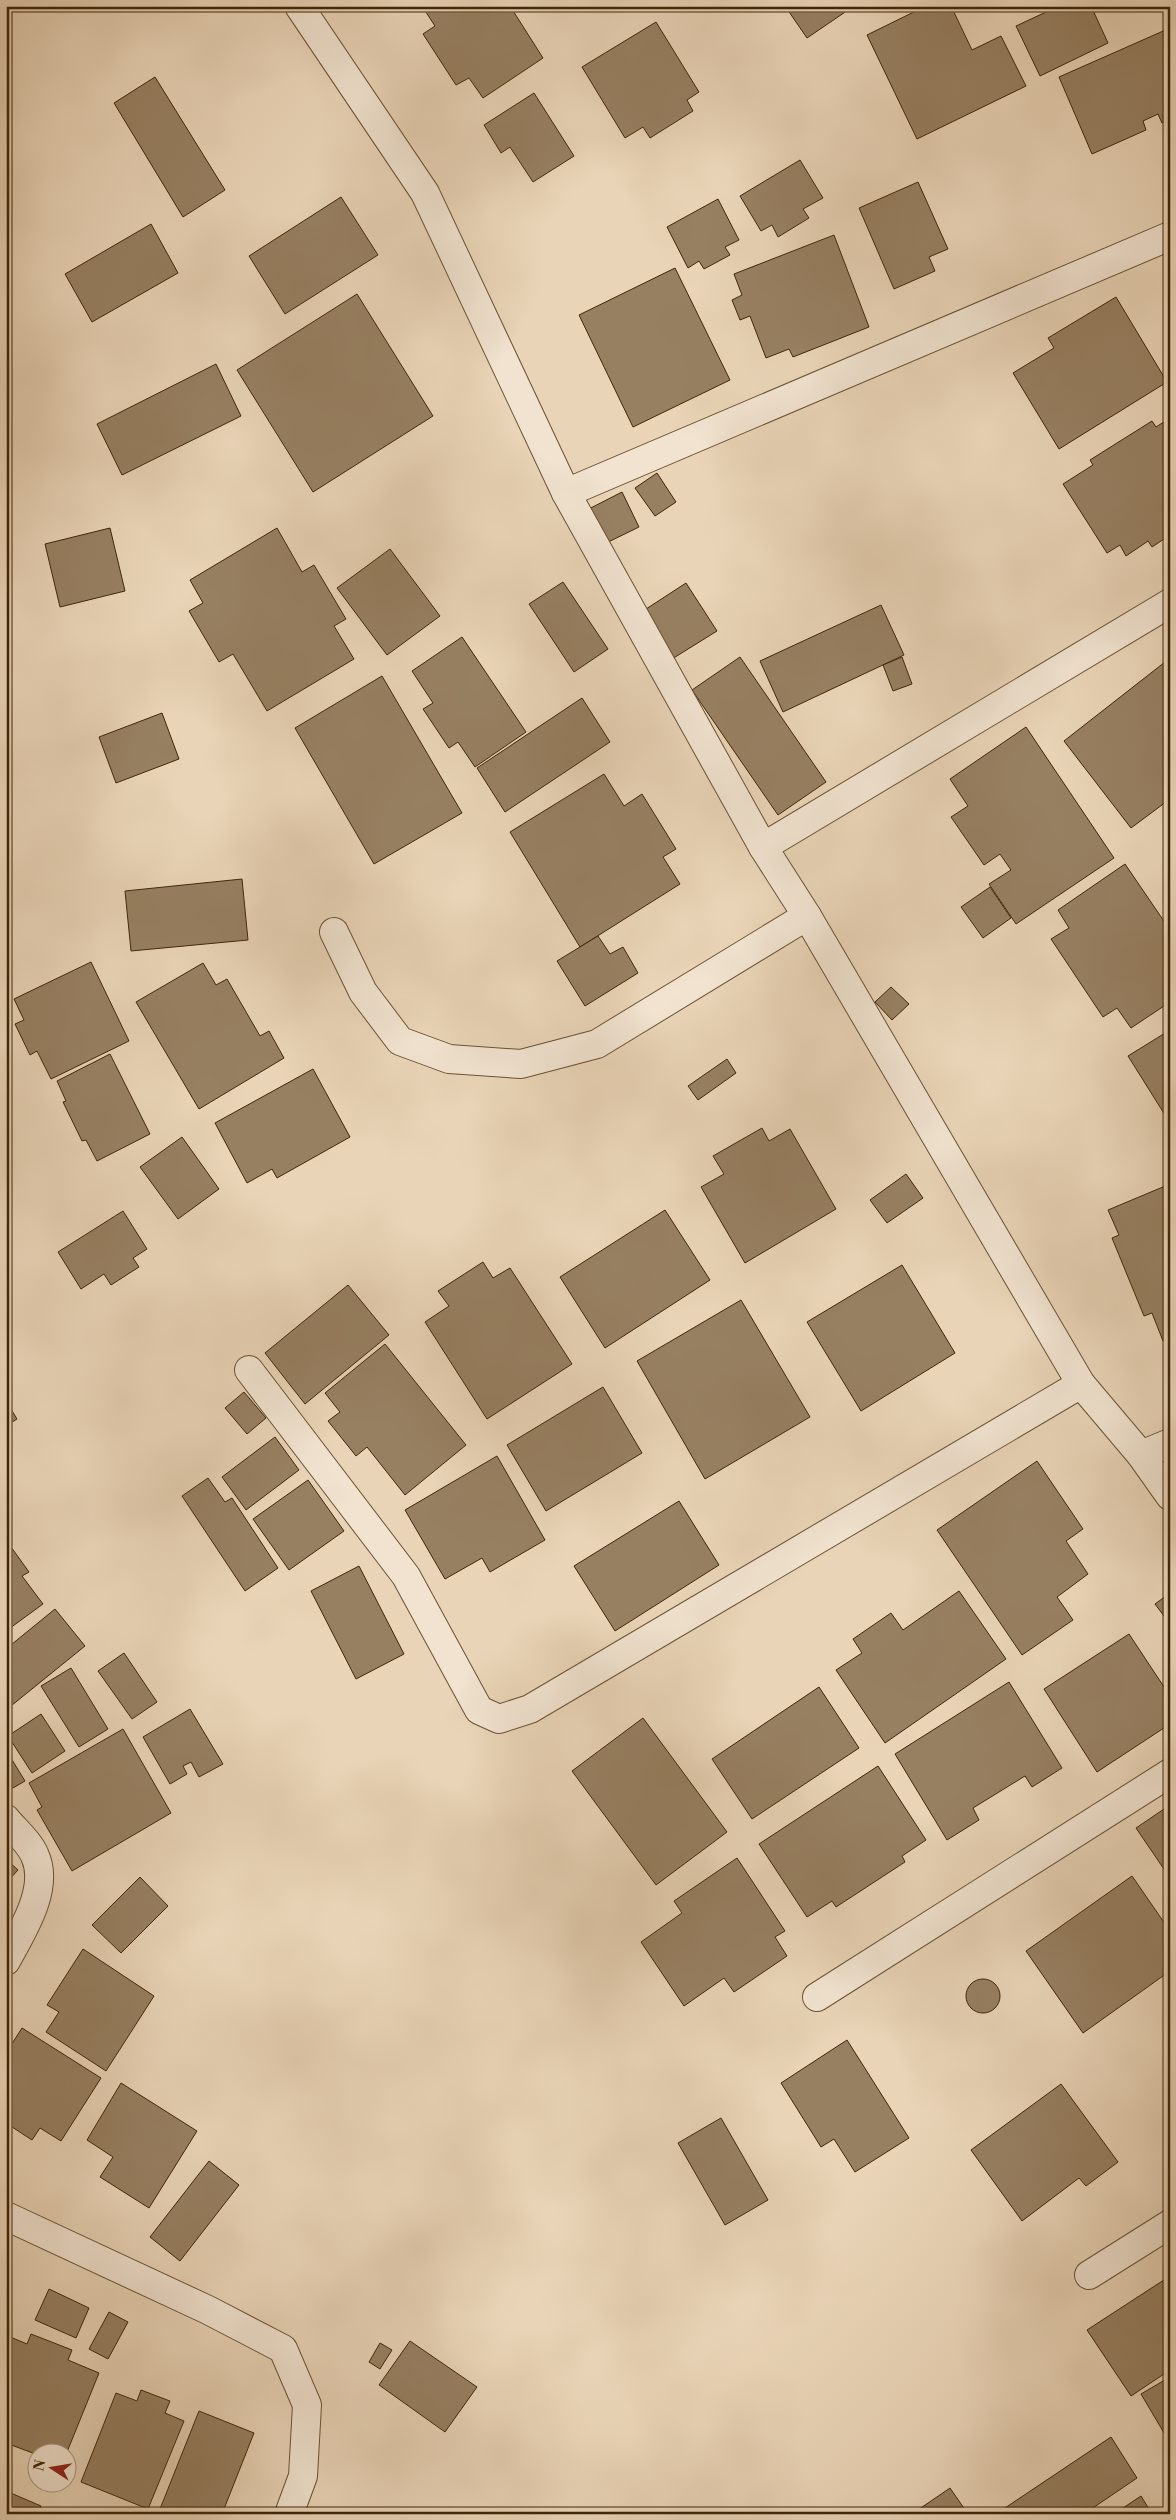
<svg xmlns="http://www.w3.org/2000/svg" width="1176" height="2520" font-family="'Libre Bodoni',serif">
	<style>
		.building { fill: #978062; stroke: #3f2606 }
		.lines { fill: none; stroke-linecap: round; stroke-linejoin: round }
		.street-casing { stroke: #6a5232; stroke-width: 30 }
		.street { stroke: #f1e3d0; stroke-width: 28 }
	</style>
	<rect width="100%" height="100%" fill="#e9d4b7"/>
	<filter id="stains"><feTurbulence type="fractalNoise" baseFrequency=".004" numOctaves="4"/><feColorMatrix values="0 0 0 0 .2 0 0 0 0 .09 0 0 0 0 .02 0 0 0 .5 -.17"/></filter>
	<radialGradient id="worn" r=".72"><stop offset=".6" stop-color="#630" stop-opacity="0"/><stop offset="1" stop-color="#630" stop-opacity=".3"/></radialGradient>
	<g class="building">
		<path d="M422,6H510L543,58L483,98L469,78L456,85L423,34L435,26Z"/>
		<path d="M785,6H854L807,38Z"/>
		<path d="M926,6H951L972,50L1001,36L1026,86L917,139L867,35Z"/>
		<path d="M1059,6H1091L1108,43L1040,76L1016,26Z"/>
		<path d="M656,22L699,92L687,100L693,111L650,138L643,127L625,138L582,67Z"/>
		<path d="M1170,28V120L1162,123L1158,114L1143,121L1146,130L1092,154L1059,77Z"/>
		<path d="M155,77L225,190L183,217L114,103Z"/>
		<path d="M534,93L574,156L533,182L510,147L501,153L484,125Z"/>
		<path d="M800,160L823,198L803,209L809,218L778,237L772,225L761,231L740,196Z"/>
		<path d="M918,182L948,249L929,257L935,271L894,289L859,208Z"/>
		<path d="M341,197L378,255L285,314L249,256Z"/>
		<path d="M718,199L739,240L725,247L730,255L704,269L699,261L688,268L667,227Z"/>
		<path d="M151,224L178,273L92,322L65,274Z"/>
		<path d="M834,235L869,327L793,357L789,349L766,358L750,316L740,320L732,300L742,295L734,274Z"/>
		<path d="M675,268L730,380L633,427L579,315Z"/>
		<path d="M357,294L433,416L313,492L237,370Z"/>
		<path d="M1116,297L1167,382L1059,449L1013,373L1054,348L1048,338Z"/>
		<path d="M216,364L241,416L122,475L97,424Z"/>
		<path d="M1170,418V535L1152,547L1148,541L1126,556L1120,545L1107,553L1063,484L1093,465L1090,460L1152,421L1156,427Z"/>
		<path d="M657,473L676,502L655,516L635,488Z"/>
		<path d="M622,492L639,527L600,546L583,512Z"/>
		<path d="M110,528L125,591L60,607L45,544Z"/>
		<path d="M277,528L302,572L314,565L346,619L334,626L354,659L267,711L233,654L219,662L189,611L203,603L190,580Z"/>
		<path d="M390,549L440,616L387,655L337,588Z"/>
		<path d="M563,582L608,649L574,672L529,604Z"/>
		<path d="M686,583L717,631L672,659L643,611Z"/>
		<path d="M881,605L904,655L783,712L760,661Z"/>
		<path d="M462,637L526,732L475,767L458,742L449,748L423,709L433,703L412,671Z"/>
		<path d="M740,657L826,782L778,815L692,690Z"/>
		<path d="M902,657L912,684L893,691L883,665Z"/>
		<path d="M1165,662L1170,667V799L1131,828L1064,741Z"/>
		<path d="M382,676L462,813L374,864L295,728Z"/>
		<path d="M582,698L610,742L505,812L477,768Z"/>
		<path d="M162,713L179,759L116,783L99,737Z"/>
		<path d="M1026,727L1114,858L1016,924L989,884L1011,870L1000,854L984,865L951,817L968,806L950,779Z"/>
		<path d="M604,774L624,806L642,794L676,849L663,857L680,884L580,947L510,832Z"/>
		<path d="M1125,864L1170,930V1002L1131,1028L1117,1008L1103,1017L1051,939L1069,928L1058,910Z"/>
		<path d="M242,879L248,940L131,951L125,891Z"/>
		<path d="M990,887L1011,918L983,938L961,907Z"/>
		<path d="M598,936L610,954L623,947L638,973L585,1006L557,961Z"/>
		<path d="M91,962L129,1041L51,1079L37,1051L30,1055L15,1024L24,1020L14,999Z"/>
		<path d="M203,963L216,985L227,979L260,1036L269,1031L284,1058L199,1109L136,1002Z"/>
		<path d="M891,987L909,1004L892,1020L875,1002Z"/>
		<path d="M1170,1030V1123L1128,1056Z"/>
		<path d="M110,1054L150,1134L97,1161L86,1140L82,1141L63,1102L66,1101L57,1081Z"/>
		<path d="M727,1059L736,1073L698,1100L688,1086Z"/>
		<path d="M313,1069L350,1137L277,1178L272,1169L247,1183L215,1123Z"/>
		<path d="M762,1128L769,1141L790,1129L836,1209L745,1263L701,1187L724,1174L713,1156Z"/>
		<path d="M182,1137L219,1189L178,1219L140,1167Z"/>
		<path d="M906,1174L923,1198L887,1223L870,1200Z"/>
		<path d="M1170,1184V1339L1163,1341L1152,1313L1144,1316L1112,1238L1119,1235L1108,1210Z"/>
		<path d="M665,1210L710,1280L605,1348L560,1277Z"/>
		<path d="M123,1211L147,1249L133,1258L139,1267L111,1285L104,1274L81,1289L58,1252Z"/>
		<path d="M483,1262L493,1278L510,1268L572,1364L487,1419L425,1322L449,1306L438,1291Z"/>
		<path d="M902,1265L955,1353L861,1411L807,1322Z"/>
		<path d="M348,1285L389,1335L305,1404L265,1353Z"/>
		<path d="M741,1300L810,1417L705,1479L637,1361Z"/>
		<path d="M385,1344L466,1445L405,1495L367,1447L356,1456L328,1421L340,1412L325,1393Z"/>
		<path d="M603,1387L642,1453L546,1511L507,1445Z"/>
		<path d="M244,1392L266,1418L247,1434L225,1408Z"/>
		<path d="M6,1401L17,1419L6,1426Z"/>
		<path d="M275,1437L299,1470L246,1510L222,1477Z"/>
		<path d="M497,1456L545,1540L490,1572L482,1558L445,1579L405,1510Z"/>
		<path d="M1037,1461L1083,1529L1066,1541L1088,1574L1057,1597L1073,1620L1022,1655L937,1530Z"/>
		<path d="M208,1478L225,1502L232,1498L278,1568L245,1591L182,1496Z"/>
		<path d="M308,1480L344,1531L289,1570L253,1519Z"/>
		<path d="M679,1501L719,1565L615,1631L574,1566Z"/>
		<path d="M6,1540L29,1572L22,1576L43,1604L6,1631Z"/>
		<path d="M359,1566L404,1654L356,1679L311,1591Z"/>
		<path d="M959,1591L1006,1659L885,1743L836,1670L862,1653L853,1639L891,1613L903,1630Z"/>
		<path d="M1170,1593V1624L1155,1604Z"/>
		<path d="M55,1609L85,1646L6,1710V1649Z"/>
		<path d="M1129,1634L1170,1696V1724L1097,1772L1044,1689Z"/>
		<path d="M124,1653L157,1702L132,1719L98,1671Z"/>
		<path d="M71,1668L108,1729L79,1747L41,1686Z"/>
		<path d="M1009,1682L1062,1768L1032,1787L1025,1776L973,1808L979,1820L947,1840L895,1754Z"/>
		<path d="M819,1687L859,1748L752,1819L712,1759Z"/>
		<path d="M190,1709L223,1764L199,1777L191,1762L183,1766L187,1774L170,1784L143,1737Z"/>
		<path d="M41,1714L65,1751L32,1773L8,1736Z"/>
		<path d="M643,1718L727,1832L656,1885L572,1771Z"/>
		<path d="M123,1729L171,1813L72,1871L37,1810L42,1807L29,1783Z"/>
		<path d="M6,1750L25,1781L6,1792Z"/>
		<path d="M878,1766L926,1840L902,1856L905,1862L836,1907L832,1901L807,1917L759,1844Z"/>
		<path d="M1170,1805V1878L1136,1828Z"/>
		<path d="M737,1858L785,1931L775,1937L787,1956L734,1992L724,1978L684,2006L641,1942L682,1913L674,1901Z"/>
		<path d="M6,1859L18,1870L6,1883Z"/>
		<path d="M1132,1876L1170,1931V1971L1083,2033L1026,1951Z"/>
		<path d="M140,1877L168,1906L121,1953L92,1925Z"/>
		<path d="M83,1949L154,1996L106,2071L46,2032L59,2012L47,2005Z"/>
		<circle cx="983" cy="1996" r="17"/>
		<path d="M22,2028L101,2078L61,2141L40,2128L32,2140L6,2123V2053Z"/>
		<path d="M847,2040L909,2138L855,2172L834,2139L821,2147L781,2083Z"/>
		<path d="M121,2083L197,2131L149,2208L100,2177L113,2157L87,2140Z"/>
		<path d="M1061,2084L1118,2162L1086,2186L1079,2178L1022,2221L971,2150Z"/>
		<path d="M721,2118L768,2200L725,2225L678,2143Z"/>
		<path d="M209,2161L239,2185L180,2261L150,2237Z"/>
		<path d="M1170,2276V2370L1131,2396L1087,2330Z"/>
		<path d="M49,2289L89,2308L76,2338L35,2320Z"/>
		<path d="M109,2312L128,2322L108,2359L89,2349Z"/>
		<path d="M31,2334L72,2350L68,2360L99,2373L67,2452H38V2455L6,2443V2340L8,2336L27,2344Z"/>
		<path d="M410,2341L477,2387L445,2432L379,2385Z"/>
		<path d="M380,2343L392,2350L380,2369L369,2362Z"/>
		<path d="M1170,2377V2443L1141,2394Z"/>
		<path d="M141,2390L170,2401L165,2413L184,2421L148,2509L81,2482L116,2393L137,2401Z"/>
		<path d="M199,2411L254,2433L222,2514H158Z"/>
		<path d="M1111,2437L1137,2478L1084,2514H996Z"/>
		<path d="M950,2488L968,2514H912Z"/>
		<path d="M6,2491L41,2506L38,2514H6Z"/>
		<path d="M1141,2496L1152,2514H1114Z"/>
	</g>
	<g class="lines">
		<g class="street-casing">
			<g id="street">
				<path d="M299,6L425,193L566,493L763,847L807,916L1081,1384L1141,1455L1170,1496"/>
				<path d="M566,493L1170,236"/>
				<path d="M763,847L1170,603"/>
				<path d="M334,932L363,992L400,1041L449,1059L521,1064L597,1044L807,916"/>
				<path d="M249,1370L406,1576L479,1710L499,1719L530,1709L1081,1384"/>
				<path d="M1141,1455L1170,1443"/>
				<path d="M6,1819C15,1830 30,1843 35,1856C50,1889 21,1933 6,1961"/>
				<path d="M817,1997L1170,1773"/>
				<path d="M6,2216L208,2310L283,2349L307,2405L303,2476L289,2514"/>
				<path d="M1089,2275L1170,2224"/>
			</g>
		</g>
		<use href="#street" class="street"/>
	</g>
	<rect width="1176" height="2520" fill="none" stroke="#e9d4b7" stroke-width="25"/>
	<rect x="8" y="8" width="1161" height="2505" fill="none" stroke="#3f2606" stroke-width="2.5"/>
	<rect x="12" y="12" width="1151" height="2495" fill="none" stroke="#3f2606"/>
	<g transform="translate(52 2468) rotate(282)"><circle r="24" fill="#f1e3d0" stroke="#aa977f"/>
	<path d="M0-4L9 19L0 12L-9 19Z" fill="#8f2418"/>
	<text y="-8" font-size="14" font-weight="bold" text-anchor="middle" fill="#3f2606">N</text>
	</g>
	<rect width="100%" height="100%" filter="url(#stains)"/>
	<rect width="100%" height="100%" fill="url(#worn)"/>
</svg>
